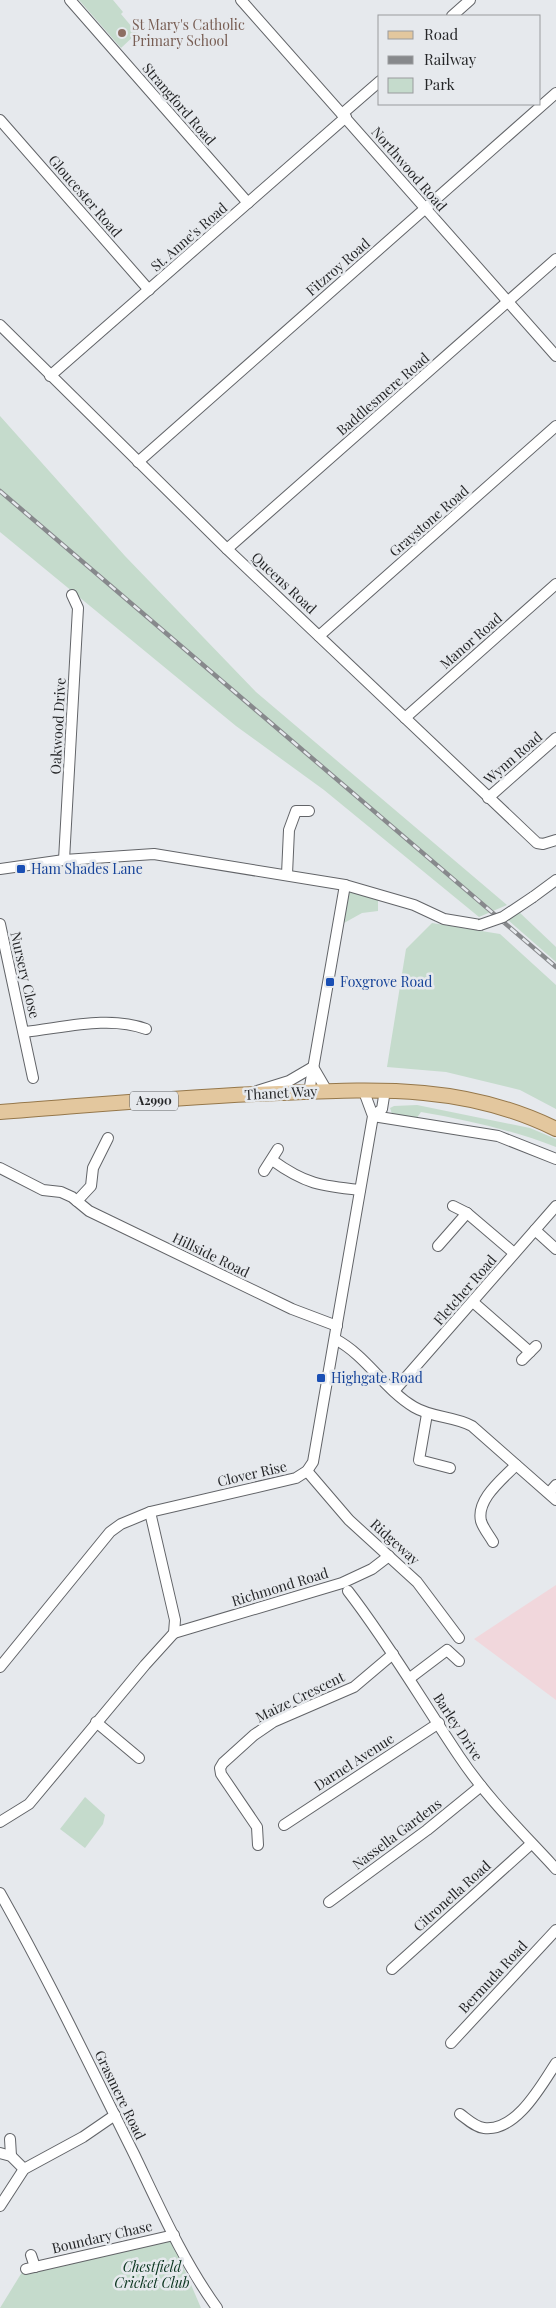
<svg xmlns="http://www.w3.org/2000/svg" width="556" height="2308" font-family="'Playfair Display',serif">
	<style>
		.industrial { fill: #f1d7dc }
		.green { fill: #c5dbcc }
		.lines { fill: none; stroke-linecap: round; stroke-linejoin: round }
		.minor-casing { stroke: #626468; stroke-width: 12 }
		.major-casing { stroke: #95774a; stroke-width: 16 }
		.minor { stroke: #fff; stroke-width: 10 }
		.major { stroke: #e3c79e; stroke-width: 14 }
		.rail-casing { stroke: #87898c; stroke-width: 4.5 }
		.rail { stroke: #e6e9ed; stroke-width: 2.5; stroke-dasharray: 8; stroke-linecap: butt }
		.minor-bridge-casing { stroke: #626468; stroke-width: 12; stroke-linecap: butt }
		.minor-bridge { stroke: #fff; stroke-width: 10 }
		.education-dot { fill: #8d6e63; stroke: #e6e9ed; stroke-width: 2 }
		.transit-dot { fill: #1a4fb4; stroke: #e6e9ed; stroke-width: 2 }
		.labels { text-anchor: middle; stroke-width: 5; stroke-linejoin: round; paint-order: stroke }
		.shield { fill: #e6e9ed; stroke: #5f6063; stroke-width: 1 }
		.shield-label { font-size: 12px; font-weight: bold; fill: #252628 }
		.education-label { font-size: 14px; fill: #785e54; stroke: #e6e9ed; text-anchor: start }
		.street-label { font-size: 14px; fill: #252628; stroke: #e6e9ed }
		.transit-label { font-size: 14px; fill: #164399; stroke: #e6e9ed; text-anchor: start }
		.park-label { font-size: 14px; font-style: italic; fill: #0a351f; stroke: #e6e9ed }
	</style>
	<rect width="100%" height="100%" fill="#e6e9ed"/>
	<path class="industrial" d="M556,1585V1700L474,1639Z"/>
	<g class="green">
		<path d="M79,0H113L123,12L121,14L137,33L121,48Z"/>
		<path d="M0,416L125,556L256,692L507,905L479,917L324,790L236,726L0,532Z"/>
		<path d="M353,892L378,898V911L362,913L344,923L349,893Z"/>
		<path d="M518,911L556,947V962L507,919Z"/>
		<path d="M432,923L500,934L556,985V1109L520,1090L446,1072L387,1067L406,949Z"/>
		<path d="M417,1105L530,1128L556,1139V1147C512,1130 467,1120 421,1112L416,1119L392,1114L390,1108L394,1106Z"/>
		<path d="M85,1797L105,1815L103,1824L85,1848L60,1829Z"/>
		<path d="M171,2238L201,2308H0L24,2269Z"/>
	</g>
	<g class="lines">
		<g class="minor-casing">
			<g id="minor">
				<path d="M70,0L248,203"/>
				<path d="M241,0L556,356"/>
				<path d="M452,16L470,0"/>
				<path d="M342,114L380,81"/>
				<path d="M0,120L149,290"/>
				<path d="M0,325L227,549L537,843L543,844L556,840"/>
				<path d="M50,376L346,117"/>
				<path d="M138,462L556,93"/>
				<path d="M227,549L556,259"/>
				<path d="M319,636L556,426"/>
				<path d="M405,718L556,584"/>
				<path d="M488,798L556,738"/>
				<path d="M64,860L78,608L72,595"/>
				<path d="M0,869L64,860L154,854L345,885L414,905L444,919L480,925"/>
				<path d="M287,874L289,830L296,811H309"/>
				<path d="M533,897L556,880"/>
				<path d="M0,924L33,1078"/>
				<path d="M24,1032C63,1028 109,1015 146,1029"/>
				<path d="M313,1067L327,1091"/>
				<path d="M257,1091L289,1081L313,1067"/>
				<path d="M309,1092L345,885"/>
				<path d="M373,1116L498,1136L556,1159"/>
				<path d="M373,1116L382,1109L385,1090"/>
				<path d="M272,1160C305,1184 321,1186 360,1190"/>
				<path d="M0,1168L43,1190L61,1192L72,1197L89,1211L292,1309L337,1326"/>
				<path d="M264,1171L278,1149"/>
				<path d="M77,1201L91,1186L93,1168L108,1138"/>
				<path d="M453,1206L467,1213L514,1253"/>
				<path d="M535,1230L556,1249"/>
				<path d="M438,1246L467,1213"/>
				<path d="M473,1302L530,1352"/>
				<path d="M335,1339C367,1356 384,1389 414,1407C432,1418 454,1416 472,1426L556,1500"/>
				<path d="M522,1360L536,1346"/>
				<path d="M394,1391L556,1206"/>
				<path d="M427,1414L419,1460L450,1468"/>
				<path d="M307,1471L349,1520L417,1582L459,1638"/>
				<path d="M549,1493L556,1485"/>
				<path d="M493,1542C489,1535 483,1528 481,1521C476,1499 503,1479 516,1465"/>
				<path d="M348,1591C389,1644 422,1701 459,1756C487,1798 522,1832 556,1869"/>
				<path d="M174,1633L342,1583L372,1569L389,1556"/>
				<path d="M0,1667L110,1532L121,1524L150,1512L296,1478L307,1471L313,1462L373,1116L363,1089"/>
				<path d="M410,1678L447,1650L459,1661"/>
				<path d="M96,1722L139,1758"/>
				<path d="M0,1822L29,1804L145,1665L174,1633L175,1620L150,1512"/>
				<path d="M284,1825L439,1723"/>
				<path d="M258,1845L257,1827L221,1774L220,1768L223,1763L254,1735L273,1722L354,1687L393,1654"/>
				<path d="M0,1893C48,1978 90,2066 134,2154C159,2206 183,2261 217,2308"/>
				<path d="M329,1902L427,1830L481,1786"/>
				<path d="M392,1969L531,1844"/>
				<path d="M451,2043L556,1930"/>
				<path d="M460,2114C467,2119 475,2127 484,2128C516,2132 541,2086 556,2063"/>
				<path d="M10,2139L11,2156"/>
				<path d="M0,2153L11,2156L24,2169"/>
				<path d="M0,2206L24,2169L83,2137L115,2115"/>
				<path d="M31,2255L35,2267"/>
				<path d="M26,2269L174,2235"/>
			</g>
		</g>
		<g class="major-casing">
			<path id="major" d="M0,1112C93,1105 186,1096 279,1093C377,1089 465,1084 556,1129"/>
		</g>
		<use href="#minor" class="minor"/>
		<use href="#major" class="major"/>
		<g class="rail-casing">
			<path id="rail" d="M0,491L556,967"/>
		</g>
		<use href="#rail" class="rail"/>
		<g class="minor-bridge-casing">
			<path id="minor-bridge" d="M480,925L503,917L533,897"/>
		</g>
		<use href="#minor-bridge" class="minor-bridge"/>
	</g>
	<circle class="education-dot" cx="122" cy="33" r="5"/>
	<g class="transit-dot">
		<rect x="16" y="864" width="10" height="10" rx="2.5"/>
		<rect x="325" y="977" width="10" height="10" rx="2.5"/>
		<rect x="316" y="1373" width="10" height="10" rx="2.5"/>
	</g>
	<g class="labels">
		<rect class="shield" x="130" y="1091.5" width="48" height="19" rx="4"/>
		<g class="shield-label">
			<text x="154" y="1105">A2990</text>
		</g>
		<g class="education-label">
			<text x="132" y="30">St Mary's Catholic<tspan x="132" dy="16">Primary School</tspan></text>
		</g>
		<g class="street-label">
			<text transform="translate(179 104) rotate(49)" y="5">Strangford Road</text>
			<text transform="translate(409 169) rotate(49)" y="5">Northwood Road</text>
			<text transform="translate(85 196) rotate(49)" y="5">Gloucester Road</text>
			<text transform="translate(189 237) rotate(-41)" y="5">St. Anne's Road</text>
			<text transform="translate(338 267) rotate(-41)" y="5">Fitzroy Road</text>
			<text transform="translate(383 394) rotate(-41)" y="5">Baddlesmere Road</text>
			<text transform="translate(429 521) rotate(-41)" y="5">Graystone Road</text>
			<text transform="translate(284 583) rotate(43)" y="5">Queens Road</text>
			<text transform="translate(471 641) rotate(-41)" y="5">Manor Road</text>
			<text transform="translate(58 726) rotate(-87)" y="5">Oakwood Drive</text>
			<text transform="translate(513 758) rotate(-41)" y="5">Wynn Road</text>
			<text transform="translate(25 975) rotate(77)" y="5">Nursery Close</text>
			<text transform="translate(281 1093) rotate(-3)" y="5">Thanet Way</text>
			<text transform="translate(211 1255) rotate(26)" y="5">Hillside Road</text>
			<text transform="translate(465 1290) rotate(-49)" y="5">Fletcher Road</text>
			<text transform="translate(252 1474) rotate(-13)" y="5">Clover Rise</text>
			<text transform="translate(395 1542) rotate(42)" y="5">Ridgeway</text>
			<text transform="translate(280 1587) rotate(-17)" y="5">Richmond Road</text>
			<text transform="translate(300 1697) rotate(-26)" y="5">Maize Crescent</text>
			<text transform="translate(458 1727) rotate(57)" y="5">Barley Drive</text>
			<text transform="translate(354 1762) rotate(-33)" y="5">Darnel Avenue</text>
			<text transform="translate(397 1834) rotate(-37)" y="5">Nassella Gardens</text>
			<text transform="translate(452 1896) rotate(-42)" y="5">Citronella Road</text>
			<text transform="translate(493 1977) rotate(-47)" y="5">Bermuda Road</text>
			<text transform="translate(120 2095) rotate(64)" y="5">Grasmere Road</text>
			<text transform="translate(102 2237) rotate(-13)" y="5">Boundary Chase</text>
		</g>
		<g class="transit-label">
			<text x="31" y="874">Ham Shades Lane</text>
			<text x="340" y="987">Foxgrove Road</text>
			<text x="331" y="1383">Highgate Road</text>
		</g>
		<g class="park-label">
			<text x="152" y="2272">Chestfield<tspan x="152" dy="16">Cricket Club</tspan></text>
		</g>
	</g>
	<rect x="378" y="15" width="162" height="90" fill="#e6e9ed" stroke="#999b9e"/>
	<rect x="388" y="31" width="25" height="8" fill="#e3c79e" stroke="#999b9e"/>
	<text x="424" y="40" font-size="15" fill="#252628">Road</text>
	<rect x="388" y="56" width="25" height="8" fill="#87898c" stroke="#999b9e"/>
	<text x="424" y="65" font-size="15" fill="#252628">Railway</text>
	<rect x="388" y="78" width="25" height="15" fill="#c5dbcc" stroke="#999b9e"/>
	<text x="424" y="90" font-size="15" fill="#252628">Park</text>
</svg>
